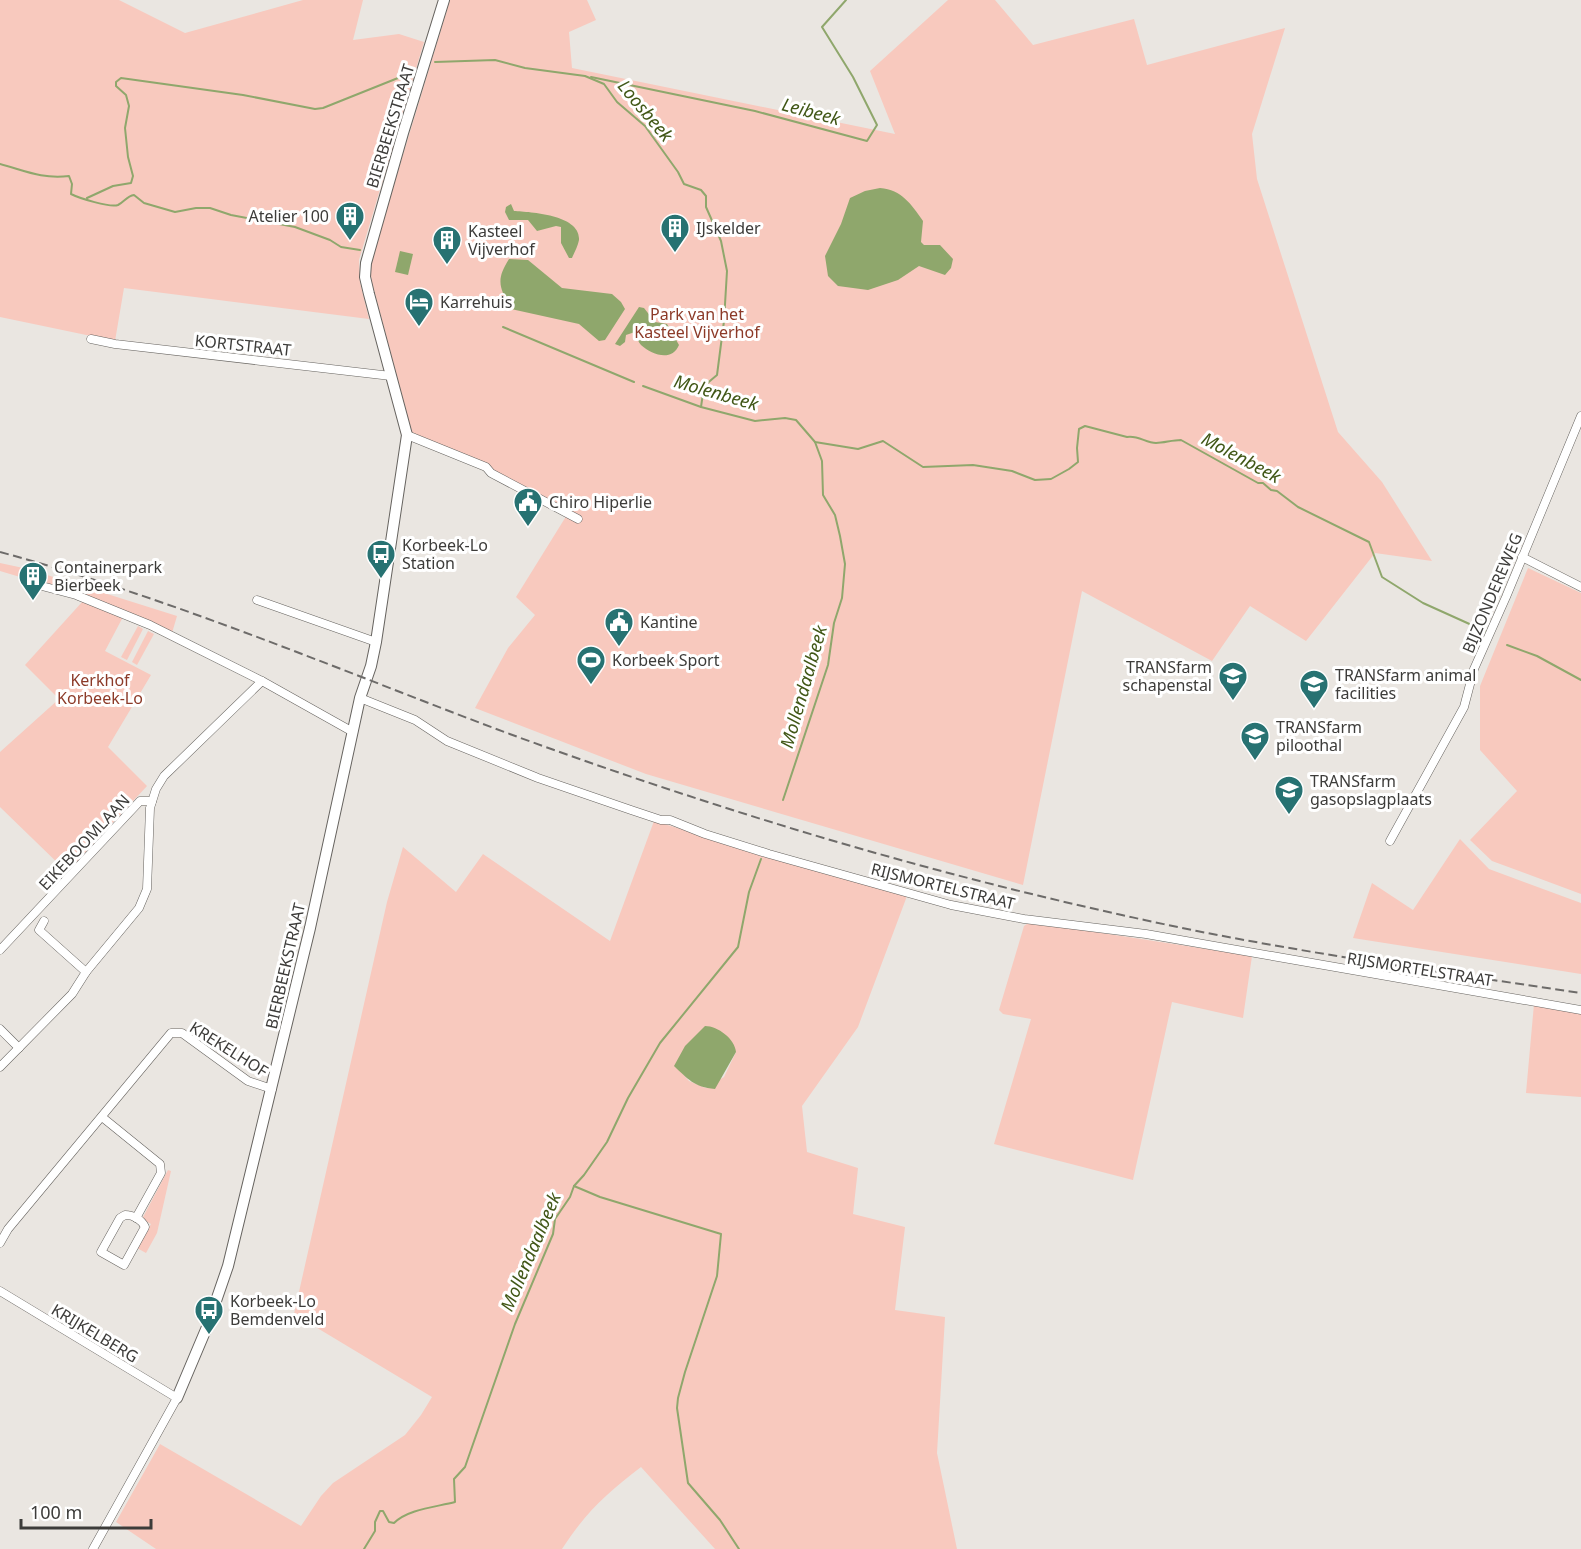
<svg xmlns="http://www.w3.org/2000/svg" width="1581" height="1549" font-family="'Noto Sans',sans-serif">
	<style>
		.green { fill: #f8c9be; fill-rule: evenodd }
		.water { fill: #8fa76c }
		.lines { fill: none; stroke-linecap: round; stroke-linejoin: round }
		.stream { stroke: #8fa76c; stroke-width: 2 }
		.street-casing { stroke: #66635f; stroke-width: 9 }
		.secondary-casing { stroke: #66635f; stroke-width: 12 }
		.street { stroke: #fff; stroke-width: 8 }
		.secondary { stroke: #fff; stroke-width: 10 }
		.rail { stroke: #6d6b69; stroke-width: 2; stroke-dasharray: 9 4.5; stroke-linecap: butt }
		.labels { text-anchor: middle; stroke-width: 6; stroke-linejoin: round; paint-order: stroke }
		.street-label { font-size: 16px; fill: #3d3c3a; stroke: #fff }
		.poi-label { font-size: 16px; fill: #3d3c3a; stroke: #fff; text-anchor: start }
		.park-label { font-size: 16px; fill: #8c3a28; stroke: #fff }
		.water-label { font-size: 18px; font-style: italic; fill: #415717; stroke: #fff }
	</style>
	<rect width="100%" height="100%" fill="#eae6e1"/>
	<g class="green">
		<path d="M0,0H119L185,33L303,0H363L353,40L399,34L424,42L359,260L360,282L369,319L124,288L115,341L0,317Z"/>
		<path d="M450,0H587L596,20L569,32L572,68L895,134L870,71L948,0H995L1033,45L1134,19L1147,65L1285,28L1252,134L1257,179L1338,432L1382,482L1432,561L1375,553L1306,641L1250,606L1212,661L1082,591L1023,885L646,774L475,708L508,648L535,615L516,597L570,510L490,470L413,436L372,283L370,269L372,257Z"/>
		<path d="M0,563L28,569L177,616L172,633L77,594L0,571Z"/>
		<path d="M1528,568L1581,593V894L1492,861L1470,840L1517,791L1480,750V686Z"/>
		<path d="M83,601L124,615L105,651L151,675L108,747L147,786L67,872L0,807V752L59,699L25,665Z"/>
		<path d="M138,626L143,629L127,660L121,657Z"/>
		<path d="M148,631L154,634L137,665L132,662Z"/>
		<path d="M654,821L907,896L858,1027L802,1106L807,1152L858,1168L853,1214L905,1227L895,1310L945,1317L937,1453L957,1549H715L641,1467C606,1494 586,1512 562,1549H156L116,1522L160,1444L301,1526L321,1496L333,1483L405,1435L421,1415L432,1397L294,1314L387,902L403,847L456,892L483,854L610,941ZM736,1052L724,1077L706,1088L689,1081L682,1073Z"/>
		<path d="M1460,839L1489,869L1581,903V974L1353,938L1372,883L1413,910Z"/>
		<path d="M1030,922L1252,956L1243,1018L1172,1002L1133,1180L994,1144L1031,1019L1003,1014L999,1010L1024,926Z"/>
		<path d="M1534,1004L1581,1013V1097L1526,1093Z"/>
		<path d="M168,1170L171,1171L157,1233L146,1253L137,1248L151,1224L142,1219Z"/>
	</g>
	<g class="water">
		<path d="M880,188C902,190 911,204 923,221L921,242L924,245H940L953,259L951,268L945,275L919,266L898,280L868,290L838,286L828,276L825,256L841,224L850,198L865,191Z"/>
		<path d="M511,204L514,211C531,212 581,215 579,240C578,246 574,253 572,258H569L561,243V227L556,226L537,231L528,220H509L505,212L506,207Z"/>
		<path d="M400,251L413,254L408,275L395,272Z"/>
		<path d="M509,259L528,260L562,288L612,294L621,302L625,309L605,340L599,341L579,324L511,309C500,288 495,281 509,259Z"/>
		<path d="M639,307L644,308L655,322L667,324L679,345C672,362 652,355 641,345C638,342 637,337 635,332L626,335L625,342L620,346L615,344Z"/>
		<path d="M705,1026C718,1026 735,1039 736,1052L715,1089C694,1087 688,1079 674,1066L685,1046Z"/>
	</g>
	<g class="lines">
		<g class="stream">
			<path d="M435,62L495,60L525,68L585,76L604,84L617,102L645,126L678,172L684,184L701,190L706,196V207L721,241L727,271L724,321L717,375L704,386L701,407"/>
			<path d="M591,77L755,111L867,141L877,125L853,77L822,27L846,0"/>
			<path d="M0,164C26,171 41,179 69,176L72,184L71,194C79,198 110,208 118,205C124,202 127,196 134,195L144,203L175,212L196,208H210L231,215L295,227L330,240L341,247L360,250"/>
			<path d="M87,198L113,186L131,183L133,176L128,157L125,128L129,106L126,95L116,86V82L121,78L243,95L315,109L323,108L413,72"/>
			<path d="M503,327L634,382"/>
			<path d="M643,386L701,407L755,421L785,418L796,420L815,442L858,449L883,441L923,467L973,465L1012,471L1035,480L1051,479L1069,469L1078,462L1077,448L1079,429L1085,426L1127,437C1138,435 1146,443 1156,443C1164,443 1172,440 1181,440L1258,483H1263L1271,490L1277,491L1298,507L1369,542L1382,577L1423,603L1485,631"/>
			<path d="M1507,645L1537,656L1581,680"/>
			<path d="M783,800L828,665L834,623L842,598L845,564L840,536L835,515L823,495L822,461L815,442"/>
			<path d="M574,1186L600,1197L721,1234L717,1276L685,1372L678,1398L677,1408L688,1483L720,1520L739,1549"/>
			<path d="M364,1549L375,1531V1522L380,1511H383L389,1522L394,1523C408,1509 436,1507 455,1502L454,1479L465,1467L515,1324L553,1234L555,1219L570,1197L574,1186L584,1175L607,1142L628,1098L660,1043L738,947L749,892L761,859"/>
		</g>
		<g class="street-casing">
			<g id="street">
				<path d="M91,339L115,344L391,376"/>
				<path d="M407,435L486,467L491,473L578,519"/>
				<path d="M1522,557L1581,587"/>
				<path d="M38,585L76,595L150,625L262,681L353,732"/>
				<path d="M257,600L376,642"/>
				<path d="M360,698L415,720L447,741L538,778L631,810L661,820H670L705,834L769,854L951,905L1024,919L1146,934L1581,1010"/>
				<path d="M1390,841L1464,707L1474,669L1506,597L1581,416"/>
				<path d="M44,921L39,930L86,972"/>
				<path d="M0,950L140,801H152"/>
				<path d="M0,1029L19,1048"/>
				<path d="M0,1067L72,994L86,972L139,908L147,889L150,808L156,789L164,776L262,681"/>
				<path d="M102,1117L160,1164L161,1173L136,1218"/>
				<path d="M125,1215C133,1215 141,1219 145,1227L124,1265L101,1252L120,1218Z"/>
				<path d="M0,1243L8,1229L171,1033H182L248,1081L272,1089"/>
				<path d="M0,1291L177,1398L93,1549"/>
			</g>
		</g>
		<g class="secondary-casing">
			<path id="secondary" d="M177,1398L207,1327L228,1266L310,928L360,698L371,666L376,642L407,435L369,294L365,277L366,263L403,133L444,0"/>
		</g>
		<use href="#street" class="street"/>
		<use href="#secondary" class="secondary"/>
		<path class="rail" d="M0,552C166,597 323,663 483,724C560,753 639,780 717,805C875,856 1035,898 1197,931C1324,956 1453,974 1581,993"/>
	</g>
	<defs>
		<g id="building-pin" transform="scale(1.5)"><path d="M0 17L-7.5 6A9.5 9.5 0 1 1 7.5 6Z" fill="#277272" stroke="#fff"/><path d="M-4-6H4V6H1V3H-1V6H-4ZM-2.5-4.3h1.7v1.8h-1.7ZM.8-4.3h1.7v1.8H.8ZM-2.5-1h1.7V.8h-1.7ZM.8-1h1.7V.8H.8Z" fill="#fff"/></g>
		<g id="hotel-pin" transform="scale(1.5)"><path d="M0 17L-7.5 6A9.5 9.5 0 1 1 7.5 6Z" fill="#277272" stroke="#fff"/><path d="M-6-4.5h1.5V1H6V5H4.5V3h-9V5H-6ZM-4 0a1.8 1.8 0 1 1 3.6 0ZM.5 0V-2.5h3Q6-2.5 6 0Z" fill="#fff"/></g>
		<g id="civic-pin" transform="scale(1.5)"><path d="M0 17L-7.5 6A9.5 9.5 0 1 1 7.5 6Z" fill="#277272" stroke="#fff"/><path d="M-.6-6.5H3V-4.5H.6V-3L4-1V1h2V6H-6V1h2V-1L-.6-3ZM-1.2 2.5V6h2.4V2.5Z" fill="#fff"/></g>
		<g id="bus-pin" transform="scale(1.5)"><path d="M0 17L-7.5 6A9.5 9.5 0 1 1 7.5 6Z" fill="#277272" stroke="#fff"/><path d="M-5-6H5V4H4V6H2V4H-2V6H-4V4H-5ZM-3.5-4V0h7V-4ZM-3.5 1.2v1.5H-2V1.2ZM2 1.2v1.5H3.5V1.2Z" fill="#fff"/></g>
		<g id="stadium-pin" transform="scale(1.5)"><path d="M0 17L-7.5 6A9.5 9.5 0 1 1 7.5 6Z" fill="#277272" stroke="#fff"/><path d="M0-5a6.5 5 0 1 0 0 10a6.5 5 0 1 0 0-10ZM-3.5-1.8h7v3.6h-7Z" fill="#fff"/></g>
		<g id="university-pin" transform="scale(1.5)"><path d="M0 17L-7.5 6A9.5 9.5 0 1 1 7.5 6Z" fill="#277272" stroke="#fff"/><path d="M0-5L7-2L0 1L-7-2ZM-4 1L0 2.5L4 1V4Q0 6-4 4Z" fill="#fff"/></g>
	</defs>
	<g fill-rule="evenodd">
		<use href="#building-pin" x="350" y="216"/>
		<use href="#building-pin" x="675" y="228"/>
		<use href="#building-pin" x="447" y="240"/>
		<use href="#hotel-pin" x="419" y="302"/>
		<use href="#civic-pin" x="528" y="502"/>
		<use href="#bus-pin" x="381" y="554"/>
		<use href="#building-pin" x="33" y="576"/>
		<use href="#civic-pin" x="619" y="622"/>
		<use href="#stadium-pin" x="591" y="660"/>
		<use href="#university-pin" x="1233" y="676"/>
		<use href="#university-pin" x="1314" y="684"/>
		<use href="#university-pin" x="1255" y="736"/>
		<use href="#university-pin" x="1289" y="790"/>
		<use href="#bus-pin" x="209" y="1310"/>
	</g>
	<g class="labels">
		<g class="street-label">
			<text transform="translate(390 126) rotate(-73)" y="6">BIERBEEKSTRAAT</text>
			<text transform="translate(243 345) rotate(6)" y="6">KORTSTRAAT</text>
			<text transform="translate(1492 593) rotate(-67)" y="6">BIJZONDEREWEG</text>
			<text transform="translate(84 842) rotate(-47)" y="6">EIKEBOOMLAAN</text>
			<text transform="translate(943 886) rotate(14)" y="6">RIJSMORTELSTRAAT</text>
			<text transform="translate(285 966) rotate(-77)" y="6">BIERBEEKSTRAAT</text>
			<text transform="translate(1420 969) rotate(9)" y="6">RIJSMORTELSTRAAT</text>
			<text transform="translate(229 1049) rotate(32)" y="6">KREKELHOF</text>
			<text transform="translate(95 1333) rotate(31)" y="6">KRIJKELBERG</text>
		</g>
		<g class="poi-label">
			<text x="329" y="222" text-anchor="end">Atelier 100</text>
			<text x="696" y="234">IJskelder</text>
			<text x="468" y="237">Kasteel<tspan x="468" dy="18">Vijverhof</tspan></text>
			<text x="440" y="308">Karrehuis</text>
			<text x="549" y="508">Chiro Hiperlie</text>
			<text x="402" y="551">Korbeek-Lo<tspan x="402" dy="18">Station</tspan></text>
			<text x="54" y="573">Containerpark<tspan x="54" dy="18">Bierbeek</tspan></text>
			<text x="640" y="628">Kantine</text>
			<text x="612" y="666">Korbeek Sport</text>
			<text x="1212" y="673" text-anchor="end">TRANSfarm<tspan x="1212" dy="18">schapenstal</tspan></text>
			<text x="1335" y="681">TRANSfarm animal<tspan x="1335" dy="18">facilities</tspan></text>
			<text x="1276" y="733">TRANSfarm<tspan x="1276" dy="18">piloothal</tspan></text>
			<text x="1310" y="787">TRANSfarm<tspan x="1310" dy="18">gasopslagplaats</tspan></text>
			<text x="230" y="1307">Korbeek-Lo<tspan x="230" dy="18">Bemdenveld</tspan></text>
		</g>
		<g class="park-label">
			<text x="697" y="320">Park van het<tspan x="697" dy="18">Kasteel Vijverhof</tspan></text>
			<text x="100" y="686">Kerkhof<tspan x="100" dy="18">Korbeek-Lo</tspan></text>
		</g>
		<g class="water-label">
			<text transform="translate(645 111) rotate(50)" y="6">Loosbeek</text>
			<text transform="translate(811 112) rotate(15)" y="6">Leibeek</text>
			<text transform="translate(716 393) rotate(16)" y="6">Molenbeek</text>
			<text transform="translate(1241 458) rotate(28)" y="6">Molenbeek</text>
			<text transform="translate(804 687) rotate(-74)" y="6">Mollendaalbeek</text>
			<text transform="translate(531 1252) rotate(-67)" y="6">Mollendaalbeek</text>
		</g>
	</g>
	<path d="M21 1519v9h130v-9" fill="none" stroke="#3d3c3a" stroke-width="3"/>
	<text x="30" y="1519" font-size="18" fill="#3d3c3a" stroke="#ffffff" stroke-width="4.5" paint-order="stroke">100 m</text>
</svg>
